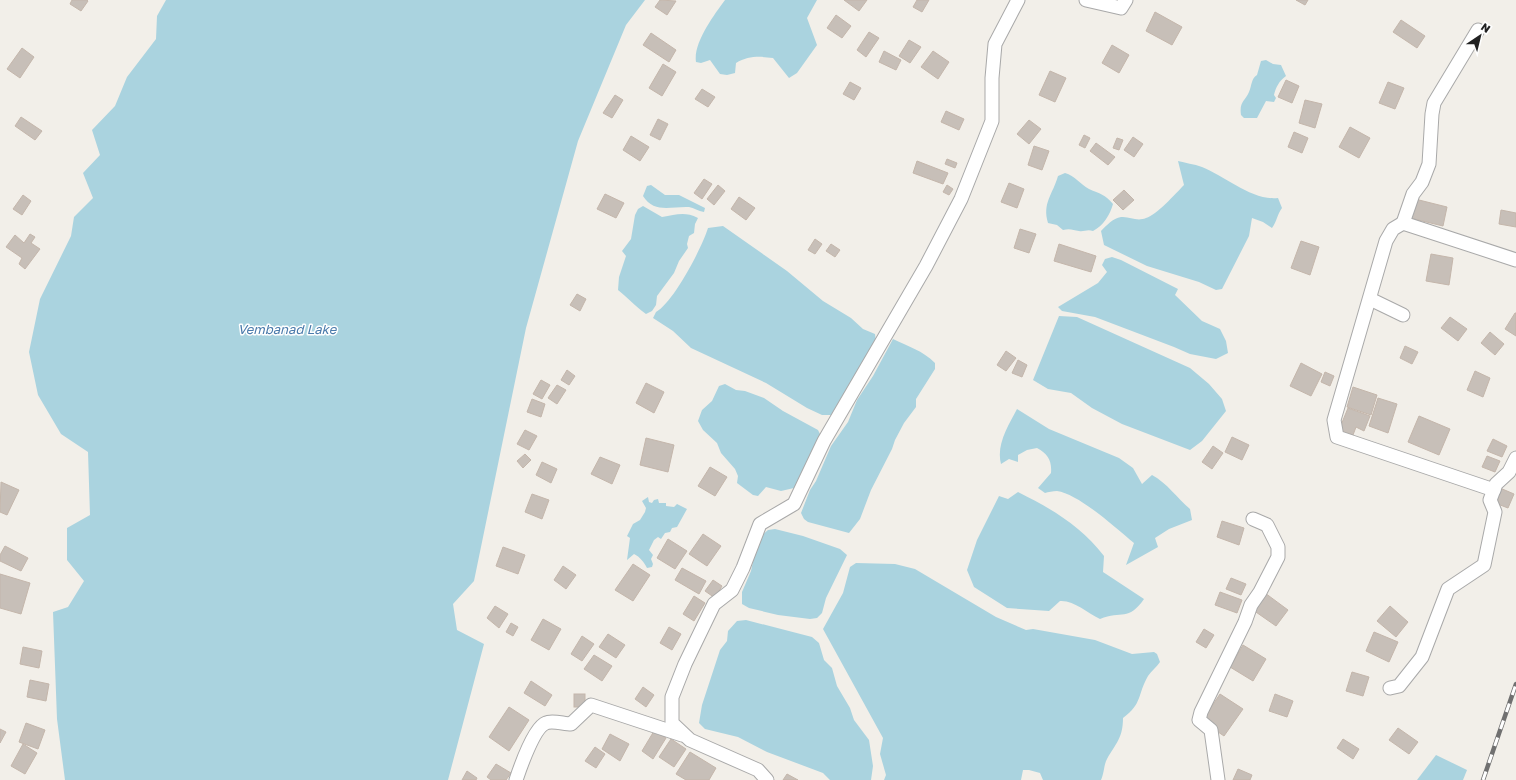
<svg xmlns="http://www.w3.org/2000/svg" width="1516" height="780" font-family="'Golos Text',sans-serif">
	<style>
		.water { fill: #aad3df }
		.building { fill: #c7bfb8; stroke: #c4b6ab }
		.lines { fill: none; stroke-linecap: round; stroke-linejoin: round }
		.street-casing { stroke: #a9a9a9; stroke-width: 15 }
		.street { stroke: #fff; stroke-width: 13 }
		.rail-casing { stroke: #707070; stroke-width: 4.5 }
		.rail { stroke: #fff; stroke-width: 3; stroke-dasharray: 9; stroke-linecap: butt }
		.labels { text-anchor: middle; stroke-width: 3; stroke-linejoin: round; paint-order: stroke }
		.water-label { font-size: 13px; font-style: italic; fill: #4a7aab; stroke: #fff }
	</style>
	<rect width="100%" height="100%" fill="#f2efe9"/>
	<g class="water">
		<path d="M166,0H645L626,25L578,141L526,328L474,581L453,604L457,630L484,644L448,780H65L57,719L53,612L68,607L84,581L67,560V528L90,515L88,452L61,434L38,395L29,352L40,299L71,236L74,217L93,198L83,173L100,155L92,130L115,106L127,77L156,39L157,16Z"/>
		<path d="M725,0H817L807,18L817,45L797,73L789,78L773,58C759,56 748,56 736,63L735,73L727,75L720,74L710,60L701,63L696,62C693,43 714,15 725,0Z"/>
		<path d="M1266,60L1273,64L1281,65L1286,76C1279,81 1276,87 1274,95L1276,98L1274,102L1266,101L1257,118H1244L1241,115C1239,102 1245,101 1249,92C1252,85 1251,79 1257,75L1261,61Z"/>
		<path d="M1178,161C1185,163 1194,164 1202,167C1225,176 1252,201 1278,198L1282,208C1277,215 1277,221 1272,228L1263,222L1252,218L1249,236L1222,289L1216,290L1199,282L1147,266L1104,245L1101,231C1106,226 1113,218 1121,217C1130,216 1136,222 1146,218C1157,215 1175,194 1184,185Z"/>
		<path d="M1065,173C1075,176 1080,184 1089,189C1100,194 1105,194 1113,204C1110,215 1103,226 1093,231C1087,229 1084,232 1079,231C1073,230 1070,228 1063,230L1057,225L1048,223C1042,203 1053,194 1058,176Z"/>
		<path d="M651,185L665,195H679L705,208L704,212C698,211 694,208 689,207C672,206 654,214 643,196L647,186Z"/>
		<path d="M643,206L662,217C676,215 684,211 698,218L695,224L694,233L689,236L687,244L688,248L679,261L674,273L657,296L656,305L652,311L646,314C635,306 628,298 618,290L619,277L626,256L622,251L631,239L635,215L638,209Z"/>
		<path d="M723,226L787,271L823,301L851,318L863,329L875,334L876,343L831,415H822L807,408L766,383L691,348L673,331L653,318L656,312C673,303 702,248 708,228Z"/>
		<path d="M1112,257L1121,260L1178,289L1175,295L1202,321L1220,329L1226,341L1228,353L1216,359L1190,354L1174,347L1095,317L1062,311L1058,307L1098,283L1107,272L1102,265L1105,259Z"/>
		<path d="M1059,316L1077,317L1190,368L1209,384L1222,399L1226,411L1202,441L1190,450L1122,424L1092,408L1071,393L1048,389L1033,380Z"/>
		<path d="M893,339C909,347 922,350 935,363V369L916,399V407L904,423L895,440L892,449L871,490L860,519L849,533L808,522L804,519L801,513L810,490L816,481L831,446L848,422L857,400L873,376Z"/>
		<path d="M725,384L736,390L745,391L764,398L783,411L818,430L820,434C814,453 805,471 794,488L781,491L766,487L758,496L753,495L737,483L738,476L735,469L721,453L717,443L703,430L698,421L702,410L712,401L719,386Z"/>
		<path d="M1017,409L1049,429L1119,458L1133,468L1142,484L1152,475C1167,483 1177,498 1190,509L1192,520L1169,529L1155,538L1158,547L1126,565L1134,543C1117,529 1079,494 1057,491C1053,491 1048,492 1045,493L1038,488L1051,473C1052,461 1048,454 1037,448L1027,450L1018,455V462L1009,459L1001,464C996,445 1008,426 1017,409Z"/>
		<path d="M1018,492C1052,509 1081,526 1104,556L1103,572L1144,599C1128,622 1122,610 1100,619C1087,613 1074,600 1060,601L1049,611L1007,608L974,587L967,570L977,540L999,496L1008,499Z"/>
		<path d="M648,497L649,502L652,503L654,500L658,499L659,503H666V506L674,507L677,504L687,509L677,527L672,528L670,532L665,533L661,539L658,537L654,540L649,550L653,555L651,559L653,564L652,567L647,568C644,562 640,557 634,554L627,560L630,538L627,536L633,524L640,520L645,512L646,508L642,501Z"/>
		<path d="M775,529L803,536L840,549L847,555L826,598L822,613L817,618L810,619L778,615L749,608L742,604V592L751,571L755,552L761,536L768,530Z"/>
		<path d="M856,563L895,564L915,569L996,617L1026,630L1033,629L1095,640L1132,654L1154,652L1157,654L1160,662C1157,667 1151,671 1148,676C1137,695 1143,703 1123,718C1123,738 1116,743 1107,759C1104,764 1104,774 1101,780H1043L1040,773L1029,770H1023L1021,780H884L886,775L880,754L883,738L823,629L843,593L850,567Z"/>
		<path d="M746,620L812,637L819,643L824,660L832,668L837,686L850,708L854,720L869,740L873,766L871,780H830L823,773L767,752L738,737L705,729L699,723L702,705L720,650L727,641L728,631L737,621Z"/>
		<path d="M1436,755L1467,770L1463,780H1417Z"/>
	</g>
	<g class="building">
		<path d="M72,0H87L88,1L81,11L70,4Z"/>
		<path d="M660,0L676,1L667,15L655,7Z"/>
		<path d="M844,0H867L859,11Z"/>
		<path d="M917,0H929L922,12L913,7Z"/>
		<path d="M1296,0H1308L1305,5Z"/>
		<path d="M1155,12L1182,27L1172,45L1146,31Z"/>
		<path d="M836,15L851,26L842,38L827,28Z"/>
		<path d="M1401,20L1425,36L1417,48L1393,32Z"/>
		<path d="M869,32L879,38L866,57L857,50Z"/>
		<path d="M651,33L676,50L669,62L643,45Z"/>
		<path d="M909,40L921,47L910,63L899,56Z"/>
		<path d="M1112,45L1129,55L1119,73L1102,63Z"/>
		<path d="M22,48L34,57L20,78L7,69Z"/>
		<path d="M884,51L901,60L896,70L879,62Z"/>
		<path d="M933,51L949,62L938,79L921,67Z"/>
		<path d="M663,64L676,72L662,96L649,88Z"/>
		<path d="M1050,71L1066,78L1055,102L1039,95Z"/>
		<path d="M1286,80L1299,86L1292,103L1278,97Z"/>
		<path d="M850,82L861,88L854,100L843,94Z"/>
		<path d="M1388,82L1404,88L1395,109L1379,103Z"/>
		<path d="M702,89L715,97L708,107L695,99Z"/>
		<path d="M615,95L623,100L612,118L603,113Z"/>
		<path d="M1305,100L1322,104L1315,128L1299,123Z"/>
		<path d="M946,111L964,119L959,130L941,122Z"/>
		<path d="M21,117L42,131L35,140L15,126Z"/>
		<path d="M658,119L668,124L660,140L650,135Z"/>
		<path d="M1029,120L1041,129L1029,144L1017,134Z"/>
		<path d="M1350,127L1370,138L1359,158L1339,147Z"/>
		<path d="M1294,132L1308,138L1302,153L1288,147Z"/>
		<path d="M1084,135L1090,138L1085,148L1079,145Z"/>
		<path d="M631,136L649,147L640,161L623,150Z"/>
		<path d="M1133,137L1143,144L1134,157L1124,150Z"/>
		<path d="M1117,138L1123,140L1119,150L1113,148Z"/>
		<path d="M1096,143L1115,157L1108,165L1090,151Z"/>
		<path d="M1034,146L1049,151L1042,170L1028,165Z"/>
		<path d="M947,159L957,163L955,168L945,164Z"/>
		<path d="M917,161L948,173L943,184L913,173Z"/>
		<path d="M704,179L712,184L702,199L694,193Z"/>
		<path d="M1009,183L1024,189L1017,208L1001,202Z"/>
		<path d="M718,185L725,191L714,205L707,199Z"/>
		<path d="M947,185L953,189L949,195L943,192Z"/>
		<path d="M1124,190L1134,200L1123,210L1113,200Z"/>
		<path d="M605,194L624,203L616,218L597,209Z"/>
		<path d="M23,195L31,201L22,215L13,209Z"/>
		<path d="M739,197L755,208L746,220L731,209Z"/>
		<path d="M1415,199L1447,207L1443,226L1410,218Z"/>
		<path d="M1501,210L1516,213V227L1499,224Z"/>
		<path d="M1020,229L1036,234L1029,253L1014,248Z"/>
		<path d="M30,234L35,237L31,243L40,249L25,269L19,264L22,258L6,247L15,235L24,243Z"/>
		<path d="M815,239L822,244L815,254L808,250Z"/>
		<path d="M1301,241L1319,247L1310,275L1291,268Z"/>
		<path d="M831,244L840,250L835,257L826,251Z"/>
		<path d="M1059,244L1096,256L1091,272L1054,261Z"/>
		<path d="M1431,254L1453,258L1449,285L1426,281Z"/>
		<path d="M577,294L586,299L580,311L570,305Z"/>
		<path d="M1515,313H1516V336L1505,329Z"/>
		<path d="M1450,317L1467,329L1458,341L1441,328Z"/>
		<path d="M1490,332L1504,344L1495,355L1481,343Z"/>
		<path d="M1405,346L1418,352L1412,364L1400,358Z"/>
		<path d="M1006,351L1016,358L1006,371L997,365Z"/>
		<path d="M1018,360L1027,365L1022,377L1012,373Z"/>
		<path d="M1301,363L1322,374L1311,396L1290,386Z"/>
		<path d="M567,370L575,376L569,385L561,380Z"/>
		<path d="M1475,371L1490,378L1483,397L1467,390Z"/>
		<path d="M1325,372L1334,376L1330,386L1321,382Z"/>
		<path d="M541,380L550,385L542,399L533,394Z"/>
		<path d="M646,383L664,392L654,413L636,403Z"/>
		<path d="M557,385L566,390L557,404L548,398Z"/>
		<path d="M1353,387L1377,395L1371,415L1347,407Z"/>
		<path d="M1378,398L1397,404L1388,433L1369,426Z"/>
		<path d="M532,399L545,404L541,417L527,412Z"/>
		<path d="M1348,408L1370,416L1364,431L1356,427L1353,435L1339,430Z"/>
		<path d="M1419,416L1450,429L1439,455L1408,442Z"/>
		<path d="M525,430L537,436L529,450L517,444Z"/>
		<path d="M1232,437L1249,445L1242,460L1225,452Z"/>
		<path d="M646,438L674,445L668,472L640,465Z"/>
		<path d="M1493,439L1507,446L1502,457L1487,451Z"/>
		<path d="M1213,446L1223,453L1212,469L1202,462Z"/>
		<path d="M525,454L531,460L523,468L517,461Z"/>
		<path d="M1487,456L1500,461L1495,472L1482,467Z"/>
		<path d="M600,457L620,465L612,484L591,474Z"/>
		<path d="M542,462L557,469L551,483L536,475Z"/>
		<path d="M710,467L727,477L715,496L698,486Z"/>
		<path d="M1,482L19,490L7,515L0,512Z"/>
		<path d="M1500,488L1514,494L1508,508L1495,503Z"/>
		<path d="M532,494L549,500L542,519L525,512Z"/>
		<path d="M1222,521L1244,528L1239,545L1217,537Z"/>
		<path d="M703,534L721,546L707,566L689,554Z"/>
		<path d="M668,539L687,551L675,569L657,558Z"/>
		<path d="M5,546L28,558L21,571L0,561V555Z"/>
		<path d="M503,547L525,555L518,574L496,566Z"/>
		<path d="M633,564L650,575L633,601L615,590Z"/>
		<path d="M563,566L576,575L566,589L554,580Z"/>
		<path d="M682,568L706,581L699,594L675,580Z"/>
		<path d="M0,574L30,583L21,614L0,608Z"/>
		<path d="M1231,578L1246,584L1241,595L1226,589Z"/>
		<path d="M713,580L722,586L715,598L705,591Z"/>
		<path d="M1220,592L1242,600L1237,613L1215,605Z"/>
		<path d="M1265,593L1288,610L1276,626L1253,610Z"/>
		<path d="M694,596L705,603L694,621L683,614Z"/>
		<path d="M495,606L508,614L499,628L487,618Z"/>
		<path d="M1390,606L1408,622L1396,637L1377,621Z"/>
		<path d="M543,619L561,629L549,650L531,640Z"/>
		<path d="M511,623L518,627L513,636L506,632Z"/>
		<path d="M669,627L681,634L672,650L660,643Z"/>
		<path d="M1204,629L1214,635L1206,648L1196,642Z"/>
		<path d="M1374,632L1398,642L1389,662L1366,651Z"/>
		<path d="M608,634L625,645L616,658L599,647Z"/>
		<path d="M582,636L594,644L582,661L571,654Z"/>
		<path d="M1243,645L1266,659L1253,681L1230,667Z"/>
		<path d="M23,647L42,651L39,668L20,664Z"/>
		<path d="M594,655L612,666L602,681L584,669Z"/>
		<path d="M1352,672L1369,677L1363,696L1346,691Z"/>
		<path d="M30,680L49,684L46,701L27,697Z"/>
		<path d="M531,681L552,695L545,706L524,693Z"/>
		<path d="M643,687L654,695L646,707L635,699Z"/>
		<rect x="574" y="694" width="11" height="13"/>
		<path d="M1220,694L1243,709L1224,736L1202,721Z"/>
		<path d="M1275,694L1293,701L1287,717L1269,711Z"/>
		<path d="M509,707L529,720L509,751L489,737Z"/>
		<path d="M26,723L45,730L38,749L19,742Z"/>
		<path d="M1398,728L1418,742L1409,754L1389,740Z"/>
		<path d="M0,729L6,732L0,743Z"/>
		<path d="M654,731L666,738L653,759L642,751Z"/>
		<path d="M610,734L629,744L620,761L602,749Z"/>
		<path d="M671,739L686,749L674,767L659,757Z"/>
		<path d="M1343,739L1359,749L1353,759L1337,748Z"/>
		<path d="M23,744L37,753L25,774L11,766Z"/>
		<path d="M595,747L605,754L596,768L585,761Z"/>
		<path d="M690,752L716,768L709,780H686L676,774Z"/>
		<path d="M496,764L511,773L506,780H491L487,777Z"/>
		<path d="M1238,769L1252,775L1250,780H1233Z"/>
		<path d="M467,771L477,778L476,780H462Z"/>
		<path d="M787,774L798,780H783Z"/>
	</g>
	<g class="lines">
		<g class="street-casing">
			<g id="street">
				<path d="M1086,0L1121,8L1126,0"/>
				<path d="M1403,223L1413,194L1422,182L1429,164L1432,114L1434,103L1478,30"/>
				<path d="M1370,299L1403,315"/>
				<path d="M1494,490L1337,437L1334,420L1386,241L1393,229L1403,223L1516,260"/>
				<path d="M1390,688L1399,686L1422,657L1448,589L1484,565L1495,512L1490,500L1496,484L1509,472L1516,458"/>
				<path d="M516,780C520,768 534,727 546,723C552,720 564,724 571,724L591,705L682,735"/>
				<path d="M767,780L758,770L690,740L672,723V697L685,664L714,604L732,590L743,568L760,524L794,504L824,441L926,266L961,199L992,121V78L995,44L1018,0"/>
				<path d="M1218,780L1211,730L1199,720L1201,712L1245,622L1251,605L1260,592L1278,557V547L1267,525L1253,519"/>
			</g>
		</g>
		<use href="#street" class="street"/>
		<g class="rail-casing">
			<path id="rail" d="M1483,780L1516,684"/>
		</g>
		<use href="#rail" class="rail"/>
	</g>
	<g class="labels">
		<g class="water-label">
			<text x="287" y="334">Vembanad Lake</text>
		</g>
	</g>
	<g transform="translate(1480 36) rotate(35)" stroke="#ffffff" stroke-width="3" paint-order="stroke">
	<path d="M0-3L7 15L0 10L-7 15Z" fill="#222222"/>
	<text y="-6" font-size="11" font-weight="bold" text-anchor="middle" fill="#222222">N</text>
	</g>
</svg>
